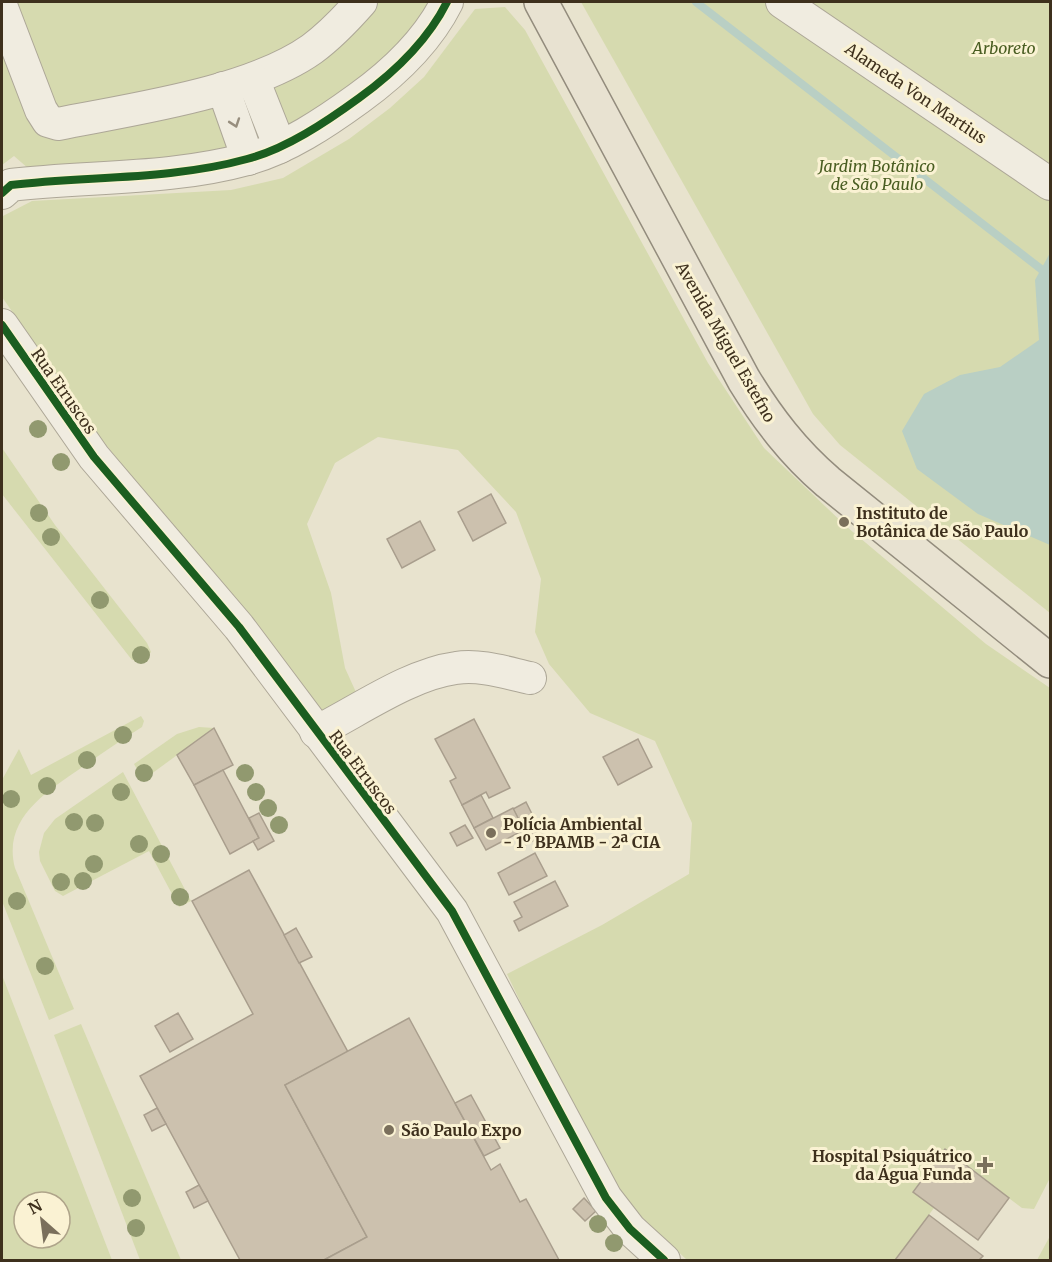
<svg xmlns="http://www.w3.org/2000/svg" width="1052" height="1262" font-family="Merriweather,serif">
	<style>
		.green { fill: #d6daaf; fill-rule: evenodd }
		.water { fill: #b9cfc4 }
		.lines { fill: none; stroke-linecap: round; stroke-linejoin: round }
		.stream { stroke: #b9cfc4; stroke-width: 8 }
		.building { fill: #ccc1ae; stroke: #a99e8d; stroke-width: 1.5 }
		.minor-casing { stroke: #ada797; stroke-width: 34 }
		.major-casing { stroke: #938c7d; stroke-width: 36 }
		.minor { stroke: #f0ece0; stroke-width: 32 }
		.major { stroke: #e8e2d1; stroke-width: 33 }
		.cycleway-casing { stroke: #faf2d3; stroke-width: 11 }
		.cycleway { stroke: #1b5e20; stroke-width: 8 }
		.tree { fill: #91996f }
		.oneway { stroke: #978e7e }
		.poi-dot { fill: #7a6f5b; stroke: #faf2d3; stroke-width: 2 }
		.labels { text-anchor: middle; stroke-width: 6; stroke-linejoin: round; paint-order: stroke }
		.park-label { font-size: 16px; font-style: italic; fill: #495d21; stroke: #faf2d3 }
		.street-label { font-size: 16px; fill: #3e301d; stroke: #faf2d3 }
		.poi-label { font-size: 16px; font-weight: bold; fill: #3e301d; stroke: #faf2d3; text-anchor: start }
	</style>
	<rect width="100%" height="100%" fill="#e8e3ce"/>
	<g class="green">
		<path d="M2,2H439L411,41L287,135L228,154L29,169L14,156L2,165Z"/>
		<path d="M581,2H1050V613L840,445L813,414Z"/>
		<path d="M505,7L525,30L708,363L764,448L847,527L986,644L1050,688V1178L1034,1209L1022,1208L945,1150L913,1191L934,1208L895,1260H687L627,1203L581,1129L507,974L602,925L689,874L692,823L655,741L590,713L549,664L535,632L541,579L516,512L458,450L378,437L335,463L307,524L331,593L345,668L360,701L328,719L102,440L2,297L3,216L32,201L231,190L283,178L349,139L390,108L424,77L475,9Z"/>
		<path d="M2,448L55,525L147,643L151,652L144,661L132,660L2,494Z"/>
		<path d="M141,716L144,721L142,727C121,740 101,754 81,768C46,792 2,819 15,868L74,1009L49,1020L2,901V780L19,749L31,775Z"/>
		<path d="M199,727L214,728L143,780L134,764L177,734Z"/>
		<path d="M123,772L191,901L179,907L149,851L63,896L55,891L40,861L39,852L44,833L55,819Z"/>
		<path d="M2,975L112,1260H2ZM24,1202H60V1238H24Z"/>
		<path d="M81,1024L181,1260H140L54,1035Z"/>
		<path d="M1050,1236V1260H1037Z"/>
	</g>
	<path class="water" d="M1050,253V545L978,514L917,469L902,431L924,394L960,375L1000,367L1039,340L1035,280Z"/>
	<g class="lines">
		<path class="stream" d="M696,2L1041,269L1050,281"/>
	</g>
	<g class="building">
		<path d="M491,494L506,523L473,541L458,512Z"/>
		<path d="M420,521L435,550L402,568L387,539Z"/>
		<path d="M474,719L510,788L489,798L486,792L462,805L450,781L456,778L435,739Z"/>
		<path d="M214,728L233,765L194,785L177,755Z"/>
		<path d="M638,739L652,767L618,785L603,757Z"/>
		<path d="M223,770L259,838L230,854L194,785Z"/>
		<path d="M481,795L493,818L474,828L462,805Z"/>
		<path d="M526,802L543,836L521,847L514,835L524,830L513,809Z"/>
		<path d="M513,808L524,830L486,850L474,828Z"/>
		<path d="M259,813L274,841L258,850L253,841L259,838L249,818Z"/>
		<path d="M465,825L473,838L457,846L450,833Z"/>
		<path d="M535,853L547,876L509,895L498,873Z"/>
		<path d="M249,870L348,1052L285,1085L367,1237L324,1260H240L140,1076L253,1014L192,901Z"/>
		<path d="M555,881L568,906L519,931L514,921L522,917L514,902Z"/>
		<path d="M296,928L312,957L299,963L284,935Z"/>
		<path d="M178,1013L193,1039L170,1052L155,1026Z"/>
		<path d="M409,1018L491,1170L500,1164L520,1202L526,1199L559,1260H324L367,1237L285,1085Z"/>
		<path d="M471,1095L500,1148L484,1156L455,1103Z"/>
		<path d="M157,1108L166,1124L152,1131L144,1115Z"/>
		<path d="M945,1149L1009,1198L978,1240L913,1192Z"/>
		<path d="M199,1185L208,1201L194,1208L186,1192Z"/>
		<path d="M584,1198L596,1211L585,1221L573,1209Z"/>
		<path d="M929,1215L983,1256L979,1260H895Z"/>
	</g>
	<g class="lines">
		<g class="minor-casing">
			<g id="minor">
				<path d="M782,2L1050,184"/>
				<path d="M2,8L41,110L48,121L58,124C133,109 250,93 312,49C331,35 346,19 361,2"/>
				<path d="M253,79L280,147"/>
				<path d="M223,88L248,159"/>
				<path d="M2,193L11,185C89,176 171,180 247,159C286,149 326,122 359,98C395,72 427,42 447,2"/>
				<path d="M2,325L94,457L239,627L452,911L606,1198L630,1229L664,1260"/>
				<path d="M316,732C358,711 410,674 456,668C480,664 507,673 530,678"/>
			</g>
		</g>
		<g class="major-casing">
			<path id="major" d="M541,2L744,380C768,419 793,452 828,482L1050,661"/>
		</g>
		<use href="#minor" class="minor"/>
		<use href="#major" class="major"/>
		<g class="cycleway-casing">
			<g id="cycleway">
				<path d="M2,193L11,185C89,176 171,180 247,159C286,149 326,122 359,98C395,72 427,42 447,2"/>
				<path d="M2,325L94,457L239,627L452,911L606,1198L630,1229L664,1260"/>
			</g>
		</g>
		<use href="#cycleway" class="cycleway"/>
	</g>
	<g class="tree">
		<circle cx="38" cy="429" r="9"/>
		<circle cx="61" cy="462" r="9"/>
		<circle cx="39" cy="513" r="9"/>
		<circle cx="51" cy="537" r="9"/>
		<circle cx="100" cy="600" r="9"/>
		<circle cx="141" cy="655" r="9"/>
		<circle cx="123" cy="735" r="9"/>
		<circle cx="87" cy="760" r="9"/>
		<circle cx="144" cy="773" r="9"/>
		<circle cx="245" cy="773" r="9"/>
		<circle cx="47" cy="786" r="9"/>
		<circle cx="121" cy="792" r="9"/>
		<circle cx="256" cy="792" r="9"/>
		<circle cx="11" cy="799" r="9"/>
		<circle cx="268" cy="808" r="9"/>
		<circle cx="74" cy="822" r="9"/>
		<circle cx="95" cy="823" r="9"/>
		<circle cx="279" cy="825" r="9"/>
		<circle cx="139" cy="844" r="9"/>
		<circle cx="161" cy="854" r="9"/>
		<circle cx="94" cy="864" r="9"/>
		<circle cx="83" cy="881" r="9"/>
		<circle cx="61" cy="882" r="9"/>
		<circle cx="180" cy="897" r="9"/>
		<circle cx="17" cy="901" r="9"/>
		<circle cx="45" cy="966" r="9"/>
		<circle cx="132" cy="1198" r="9"/>
		<circle cx="598" cy="1224" r="9"/>
		<circle cx="136" cy="1228" r="9"/>
		<circle cx="614" cy="1243" r="9"/>
	</g>
	<defs><path id="oneway-chevron" d="M-2-3.5L2.5 0L-2 3.5" fill="none" stroke-width="1.6" stroke-linecap="round" stroke-linejoin="round" transform="scale(1.5)"/></defs>
	<use class="oneway" href="#oneway-chevron" transform="translate(235 123) rotate(71)"/>
	<g class="poi-dot">
		<circle cx="844" cy="522" r="6"/>
		<circle cx="491" cy="833" r="6"/>
		<circle cx="389" cy="1130" r="6"/>
		<path d="M982 1156h6v6h6v6h-6v6h-6v-6h-6v-6h6z"/>
	</g>
	<g class="labels">
		<g class="park-label">
			<text x="1004" y="54">Arboreto</text>
			<text x="877" y="172">Jardim Botânico<tspan x="877" dy="18">de São Paulo</tspan></text>
		</g>
		<g class="street-label">
			<text transform="translate(916 93) rotate(34)" y="6">Alameda Von Martius</text>
			<text transform="translate(726 342) rotate(60)" y="6">Avenida Miguel Estefno</text>
			<text transform="translate(64 391) rotate(55)" y="6">Rua Etruscos</text>
			<text transform="translate(363 772) rotate(53)" y="6">Rua Etruscos</text>
		</g>
		<g class="poi-label">
			<text x="856" y="519">Instituto de<tspan x="856" dy="18">Botânica de São Paulo</tspan></text>
			<text x="503" y="830">Polícia Ambiental<tspan x="503" dy="18">- 1º BPAMB - 2ª CIA</tspan></text>
			<text x="401" y="1136">São Paulo Expo</text>
			<text x="972" y="1162" text-anchor="end">Hospital Psiquátrico<tspan x="972" dy="18">da Água Funda</tspan></text>
		</g>
	</g>
	<rect width="1052" height="1262" fill="none" stroke="#3e301d" stroke-width="6"/>
	<g transform="translate(42 1220) rotate(332)"><circle r="28" fill="#faf2d3" stroke="#afa48a" stroke-width="1.5"/>
	<path d="M0-4.5L10 22L0 15L-10 22Z" fill="#7a6f5b"/>
	<text y="-9" font-size="16" font-weight="bold" text-anchor="middle" fill="#3e301d">N</text>
	</g>
</svg>
